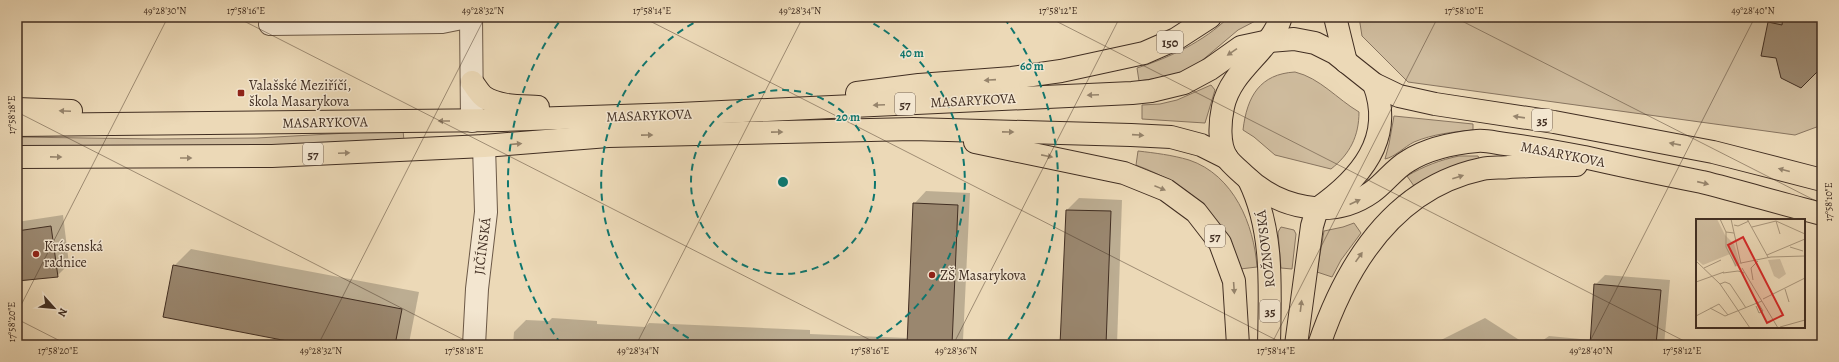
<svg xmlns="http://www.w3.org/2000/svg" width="1839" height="362" font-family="Alegreya,serif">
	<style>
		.green { fill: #cfbc9e; stroke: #887560 }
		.shadow { fill: #0003 }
		.building { fill: #9a876f; stroke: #412e22 }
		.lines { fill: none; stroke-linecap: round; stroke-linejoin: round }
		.minor-casing { stroke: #6c5947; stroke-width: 24 }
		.major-casing { stroke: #412e22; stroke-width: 24 }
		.minor { stroke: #f3e6d0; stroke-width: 22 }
		.major { stroke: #ecd9b7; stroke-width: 22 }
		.oneway { fill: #96846c }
		.ticks { fill: none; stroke: #412e22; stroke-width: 1; stroke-opacity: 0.45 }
		.ring { fill: none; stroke: #0f766e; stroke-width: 2; stroke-dasharray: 7 5 }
		.poi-dot { fill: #8f2418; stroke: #f3e6d0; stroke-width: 1.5 }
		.labels { text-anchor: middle; stroke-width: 3; stroke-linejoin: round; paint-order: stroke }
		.shield { fill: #f3e6d0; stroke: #766556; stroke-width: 1 }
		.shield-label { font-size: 13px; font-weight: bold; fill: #412e22 }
		.poi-label { font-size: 14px; fill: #412e22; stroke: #f3e6d0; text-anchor: start }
		.street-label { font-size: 14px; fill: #412e22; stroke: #f3e6d0 }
		.inset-road { fill: none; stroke: #a8957b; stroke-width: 1 }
		.view { fill: #d62828; fill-opacity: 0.15; stroke: #d62828; stroke-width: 2 }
		.inset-edge { fill: none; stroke: #412e22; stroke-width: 2 }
		.centre { fill: #0f766e; stroke: #f3e6d0; stroke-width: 2 }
		.ring-label { font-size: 12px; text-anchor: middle; font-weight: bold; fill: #0f766e; stroke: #f3e6d0; stroke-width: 3; stroke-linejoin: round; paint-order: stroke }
		.neatline { fill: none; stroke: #412e22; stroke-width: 1.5 }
		.ticks-label { font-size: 10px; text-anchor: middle; fill: #412e22 }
	</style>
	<rect width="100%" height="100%" fill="#ecd9b7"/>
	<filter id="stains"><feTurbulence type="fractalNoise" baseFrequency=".005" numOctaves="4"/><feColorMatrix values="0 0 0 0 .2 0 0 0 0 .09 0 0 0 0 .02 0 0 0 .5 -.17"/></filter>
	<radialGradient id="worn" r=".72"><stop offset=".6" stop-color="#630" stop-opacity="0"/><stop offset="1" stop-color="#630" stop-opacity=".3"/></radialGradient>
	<g class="green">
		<path d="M1229,17H1263L1238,30L1199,63L1182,72L1170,76L1139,81L1137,68C1171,57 1203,42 1229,17Z"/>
		<path d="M1359,17H1822V125L1795,135L1408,82L1362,36Z"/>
		<path d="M1295,72C1320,78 1337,99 1359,112C1359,136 1350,154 1331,169L1275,155L1254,137L1243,130C1247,96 1260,74 1295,72Z"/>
		<path d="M1211,85L1215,90L1205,123L1142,119V105L1160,104L1177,100Z"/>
		<path d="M1394,116L1473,124V130C1453,132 1433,134 1414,142C1404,147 1395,157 1385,159L1389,144Z"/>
		<path d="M403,130L404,141L258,147H17V137L156,139L257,138Z"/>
		<path d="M1138,151C1155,153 1172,155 1189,160C1234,175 1254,225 1257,267L1240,269C1219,212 1192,186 1136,165Z"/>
		<path d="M1459,156H1478L1479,158L1458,165L1414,186L1407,176C1424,166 1440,160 1459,156Z"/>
		<path d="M1354,223L1361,233L1341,260L1332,277L1317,272L1324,231L1343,227Z"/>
		<path d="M1281,227L1294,230L1296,234L1292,269L1281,268L1278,232Z"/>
	</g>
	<g class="shadow">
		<path d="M1775,17H1822V74L1815,72L1769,22Z"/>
		<path d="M926,191L970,193L963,341L1059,345H513L514,332L526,320L549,321L552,318L597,321V324L645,327L649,323L810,330V334L908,338L914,204Z"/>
		<path d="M1079,198L1122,200L1117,345H1061L1067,210Z"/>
		<path d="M63,215L69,264L57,276L17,282V222Z"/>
		<path d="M191,249L419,292L409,343L407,345H313L174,266Z"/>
		<path d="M1605,275L1670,280L1664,345H1536L1549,336L1591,340L1595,285Z"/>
		<path d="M1485,318L1527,345H1434L1437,342Z"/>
	</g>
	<g class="building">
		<path d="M1783,17H1822V67L1801,88L1781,78L1776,58L1761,56L1768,22L1782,25Z"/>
		<path d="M913,203L958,205L952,345H907Z"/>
		<path d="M1066,210L1111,211L1106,345H1060Z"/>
		<path d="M51,226L58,277L17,281V231Z"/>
		<path d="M173,265L402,309L395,345H308L163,317Z"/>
		<path d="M1594,284L1661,290L1656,345H1590Z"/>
	</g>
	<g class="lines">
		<g class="minor-casing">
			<g id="minor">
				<path d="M271,17L270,24L442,22L467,17"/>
				<path d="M471,17L472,121"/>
				<path d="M474,345L477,289L486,212L484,146"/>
			</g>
		</g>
		<g class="major-casing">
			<g id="major">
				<path d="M1281,17C1270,52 1231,69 1223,107C1220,121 1218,145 1227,158C1231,164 1239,170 1244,175C1278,208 1331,221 1372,192C1385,183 1394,169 1408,161C1427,149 1455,143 1477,141C1486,140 1496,143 1505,144C1531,147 1558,152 1584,157C1623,166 1662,174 1702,182C1742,192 1782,204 1822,214"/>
				<path d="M1335,17L1346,62"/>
				<path d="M472,82C476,87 479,93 484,97C499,107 521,106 538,107"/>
				<path d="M857,93L919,85L1012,78L1061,71L1144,53L1176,39L1210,17"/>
				<path d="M17,109L71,111"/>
				<path d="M17,125L503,120L679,114L1132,93L1151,91L1184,83L1210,69L1241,47L1269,41L1294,39L1315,43L1335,53L1374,84L1399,96L1435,104L1554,122L1713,152L1822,180"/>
				<path d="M975,142L1124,173L1166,190L1196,212L1220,243L1234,281L1238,345"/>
				<path d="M17,157L272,156L484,146L608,136L913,129L1131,135L1171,137L1201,145L1227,158"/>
				<path d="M1249,180C1274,231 1270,289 1269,345"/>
				<path d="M1317,209C1360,179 1395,139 1374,84"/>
				<path d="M1296,345L1312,226L1317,209"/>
				<path d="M1319,345C1346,265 1393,188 1482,169C1491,167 1501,168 1509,167C1532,166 1554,165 1576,165"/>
			</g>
		</g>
		<use href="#minor" class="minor"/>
		<use href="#major" class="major"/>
	</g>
	<defs><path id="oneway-solid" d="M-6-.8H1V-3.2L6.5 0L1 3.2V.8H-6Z"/></defs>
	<g class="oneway">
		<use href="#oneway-solid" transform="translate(1232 52) rotate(146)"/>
		<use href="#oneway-solid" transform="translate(990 80) rotate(176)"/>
		<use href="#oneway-solid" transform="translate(1093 95) rotate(177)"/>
		<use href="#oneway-solid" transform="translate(879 105) rotate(177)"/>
		<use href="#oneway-solid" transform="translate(65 111) rotate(-178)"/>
		<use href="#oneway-solid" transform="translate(1519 117) rotate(-172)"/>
		<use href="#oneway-solid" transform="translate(444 121) rotate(180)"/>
		<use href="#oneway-solid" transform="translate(777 132) rotate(-1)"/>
		<use href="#oneway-solid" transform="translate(1008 132) rotate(1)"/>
		<use href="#oneway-solid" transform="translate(647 135) rotate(-1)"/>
		<use href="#oneway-solid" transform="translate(1138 135) rotate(4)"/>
		<use href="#oneway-solid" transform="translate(516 144) rotate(-5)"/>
		<use href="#oneway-solid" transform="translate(1675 144) rotate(-169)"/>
		<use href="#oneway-solid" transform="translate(344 153) rotate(-2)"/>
		<use href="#oneway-solid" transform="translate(1047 156) rotate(11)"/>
		<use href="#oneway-solid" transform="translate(56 157) rotate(1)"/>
		<use href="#oneway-solid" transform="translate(186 158)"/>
		<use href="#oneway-solid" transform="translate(1784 170) rotate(-165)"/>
		<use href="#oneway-solid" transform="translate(1458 177) rotate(-18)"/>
		<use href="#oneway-solid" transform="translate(1703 183) rotate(13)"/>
		<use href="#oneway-solid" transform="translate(1160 188) rotate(22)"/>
		<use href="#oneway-solid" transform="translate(1355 202) rotate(-25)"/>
		<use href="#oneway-solid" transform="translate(1359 257) rotate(-55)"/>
		<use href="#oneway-solid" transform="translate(1234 288) rotate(86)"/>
		<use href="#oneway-solid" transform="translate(1301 306) rotate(-83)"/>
	</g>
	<path class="ticks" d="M236,17L880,345M642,17L1286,345M1048,17L1692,345M1454,17L1822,204M17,112L474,345M17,313L168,17M17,319L68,345M318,345L485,17M636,345L803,17M953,345L1120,17M1271,345L1438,17M1588,345L1755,17"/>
	<g class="ring">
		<circle cx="783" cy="182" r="92"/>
		<path d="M699 344A183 183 0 0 1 703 18M863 18A183 183 0 0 1 867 344"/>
		<path d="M561 344A275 275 0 0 1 562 18M1004 18A275 275 0 0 1 1005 344"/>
	</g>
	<g class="poi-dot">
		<rect x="237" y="89" width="8" height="8" rx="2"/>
		<circle cx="36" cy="254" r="4"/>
		<circle cx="932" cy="275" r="4"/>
	</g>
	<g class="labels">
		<g class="shield">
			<rect x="1157" y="31" width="26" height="22" rx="3"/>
			<rect x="895" y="93" width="20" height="22" rx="3"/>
			<rect x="1532" y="109" width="20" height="22" rx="3"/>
			<rect x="303" y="143" width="20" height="22" rx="3"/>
			<rect x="1205" y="225" width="20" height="22" rx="3"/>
			<rect x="1260" y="300" width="20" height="22" rx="3"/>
		</g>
		<g class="shield-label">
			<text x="1170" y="47">150</text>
			<text x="905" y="109">57</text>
			<text x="1542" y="125">35</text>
			<text x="313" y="159">57</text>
			<text x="1215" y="241">57</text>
			<text x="1270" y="316">35</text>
		</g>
		<g class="poi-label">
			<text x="249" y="90">Valašské Meziříčí,<tspan x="249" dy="16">škola Masarykova</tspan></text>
			<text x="44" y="251">Krásenská<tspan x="44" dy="16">radnice</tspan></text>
			<text x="940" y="280">ZŠ Masarykova</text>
		</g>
		<g class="street-label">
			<text transform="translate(973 100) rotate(-3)" y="5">MASARYKOVA</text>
			<text transform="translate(649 115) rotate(-2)" y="5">MASARYKOVA</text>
			<text transform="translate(325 122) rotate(-1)" y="5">MASARYKOVA</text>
			<text transform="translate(1563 154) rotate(11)" y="5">MASARYKOVA</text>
			<text transform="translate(482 246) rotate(-83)" y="5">JIČÍNSKÁ</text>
			<text transform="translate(1265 249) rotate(-97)" y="5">ROŽNOVSKÁ</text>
		</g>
	</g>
	<g transform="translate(1696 219)">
		<rect width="109" height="109" fill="#ecd9b7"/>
		<path d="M0,0H21L29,16L38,25L44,45L39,48L34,35L7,46L0,40ZM84,40L90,55L83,60L78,57L72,41Z" fill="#cfbc9e"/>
		<path class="inset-road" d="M24,0L30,13L38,14M35,0L45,45M51,0L72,38M80,2L84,15M38,6L42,7L53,2M56,8L80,2L109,15M30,13V28L40,47M94,28L107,32M71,36L109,20M0,42L24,65L54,109M45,44L75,38L109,37M8,49L25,41M46,49L82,109M27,54L42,52L48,54M57,61L55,49L62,42M0,63L28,53M24,65L29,63L34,65L50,89M89,70L93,83M57,76L67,92L63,94L60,87M67,80L109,59M14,89L29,97L66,82M0,97L23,85L32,96M84,108L109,101"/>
		<path class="view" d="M47,18L87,96L71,104L32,26Z"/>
		<rect width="109" height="109" class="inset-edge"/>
	</g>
	<circle cx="783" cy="182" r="6" class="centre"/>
	<g class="ring-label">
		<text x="912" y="57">40 m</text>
		<text x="1032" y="70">60 m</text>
		<text x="848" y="121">20 m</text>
	</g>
	<rect width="1839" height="362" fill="none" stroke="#ecd9b7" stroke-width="44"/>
	<g transform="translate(54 308) rotate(117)" stroke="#f3e6d0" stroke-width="3" paint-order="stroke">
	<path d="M0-3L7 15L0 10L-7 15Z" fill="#412e22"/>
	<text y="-6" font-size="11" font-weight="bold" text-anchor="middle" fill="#412e22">N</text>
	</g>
	<rect x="22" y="22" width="1795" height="318" class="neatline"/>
	<g class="ticks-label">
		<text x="165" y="14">49°28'30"N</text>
		<text x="246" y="14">17°58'16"E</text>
		<text x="483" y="14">49°28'32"N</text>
		<text x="652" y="14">17°58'14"E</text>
		<text x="800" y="14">49°28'34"N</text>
		<text x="1058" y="14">17°58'12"E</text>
		<text x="1464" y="14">17°58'10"E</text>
		<text x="1753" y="14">49°28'40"N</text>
		<text transform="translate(11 115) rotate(-90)" y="4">17°58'18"E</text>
		<text transform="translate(1828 202) rotate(-90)" y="4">17°58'10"E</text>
		<text transform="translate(11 322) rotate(-90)" y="4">17°58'20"E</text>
		<text x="58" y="354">17°58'20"E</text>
		<text x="321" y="354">49°28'32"N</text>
		<text x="464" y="354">17°58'18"E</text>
		<text x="638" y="354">49°28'34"N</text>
		<text x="870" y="354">17°58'16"E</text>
		<text x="956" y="354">49°28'36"N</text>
		<text x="1276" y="354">17°58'14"E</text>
		<text x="1591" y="354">49°28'40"N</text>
		<text x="1682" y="354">17°58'12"E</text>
	</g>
	<rect width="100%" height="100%" filter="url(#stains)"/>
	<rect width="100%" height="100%" fill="url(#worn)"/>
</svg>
